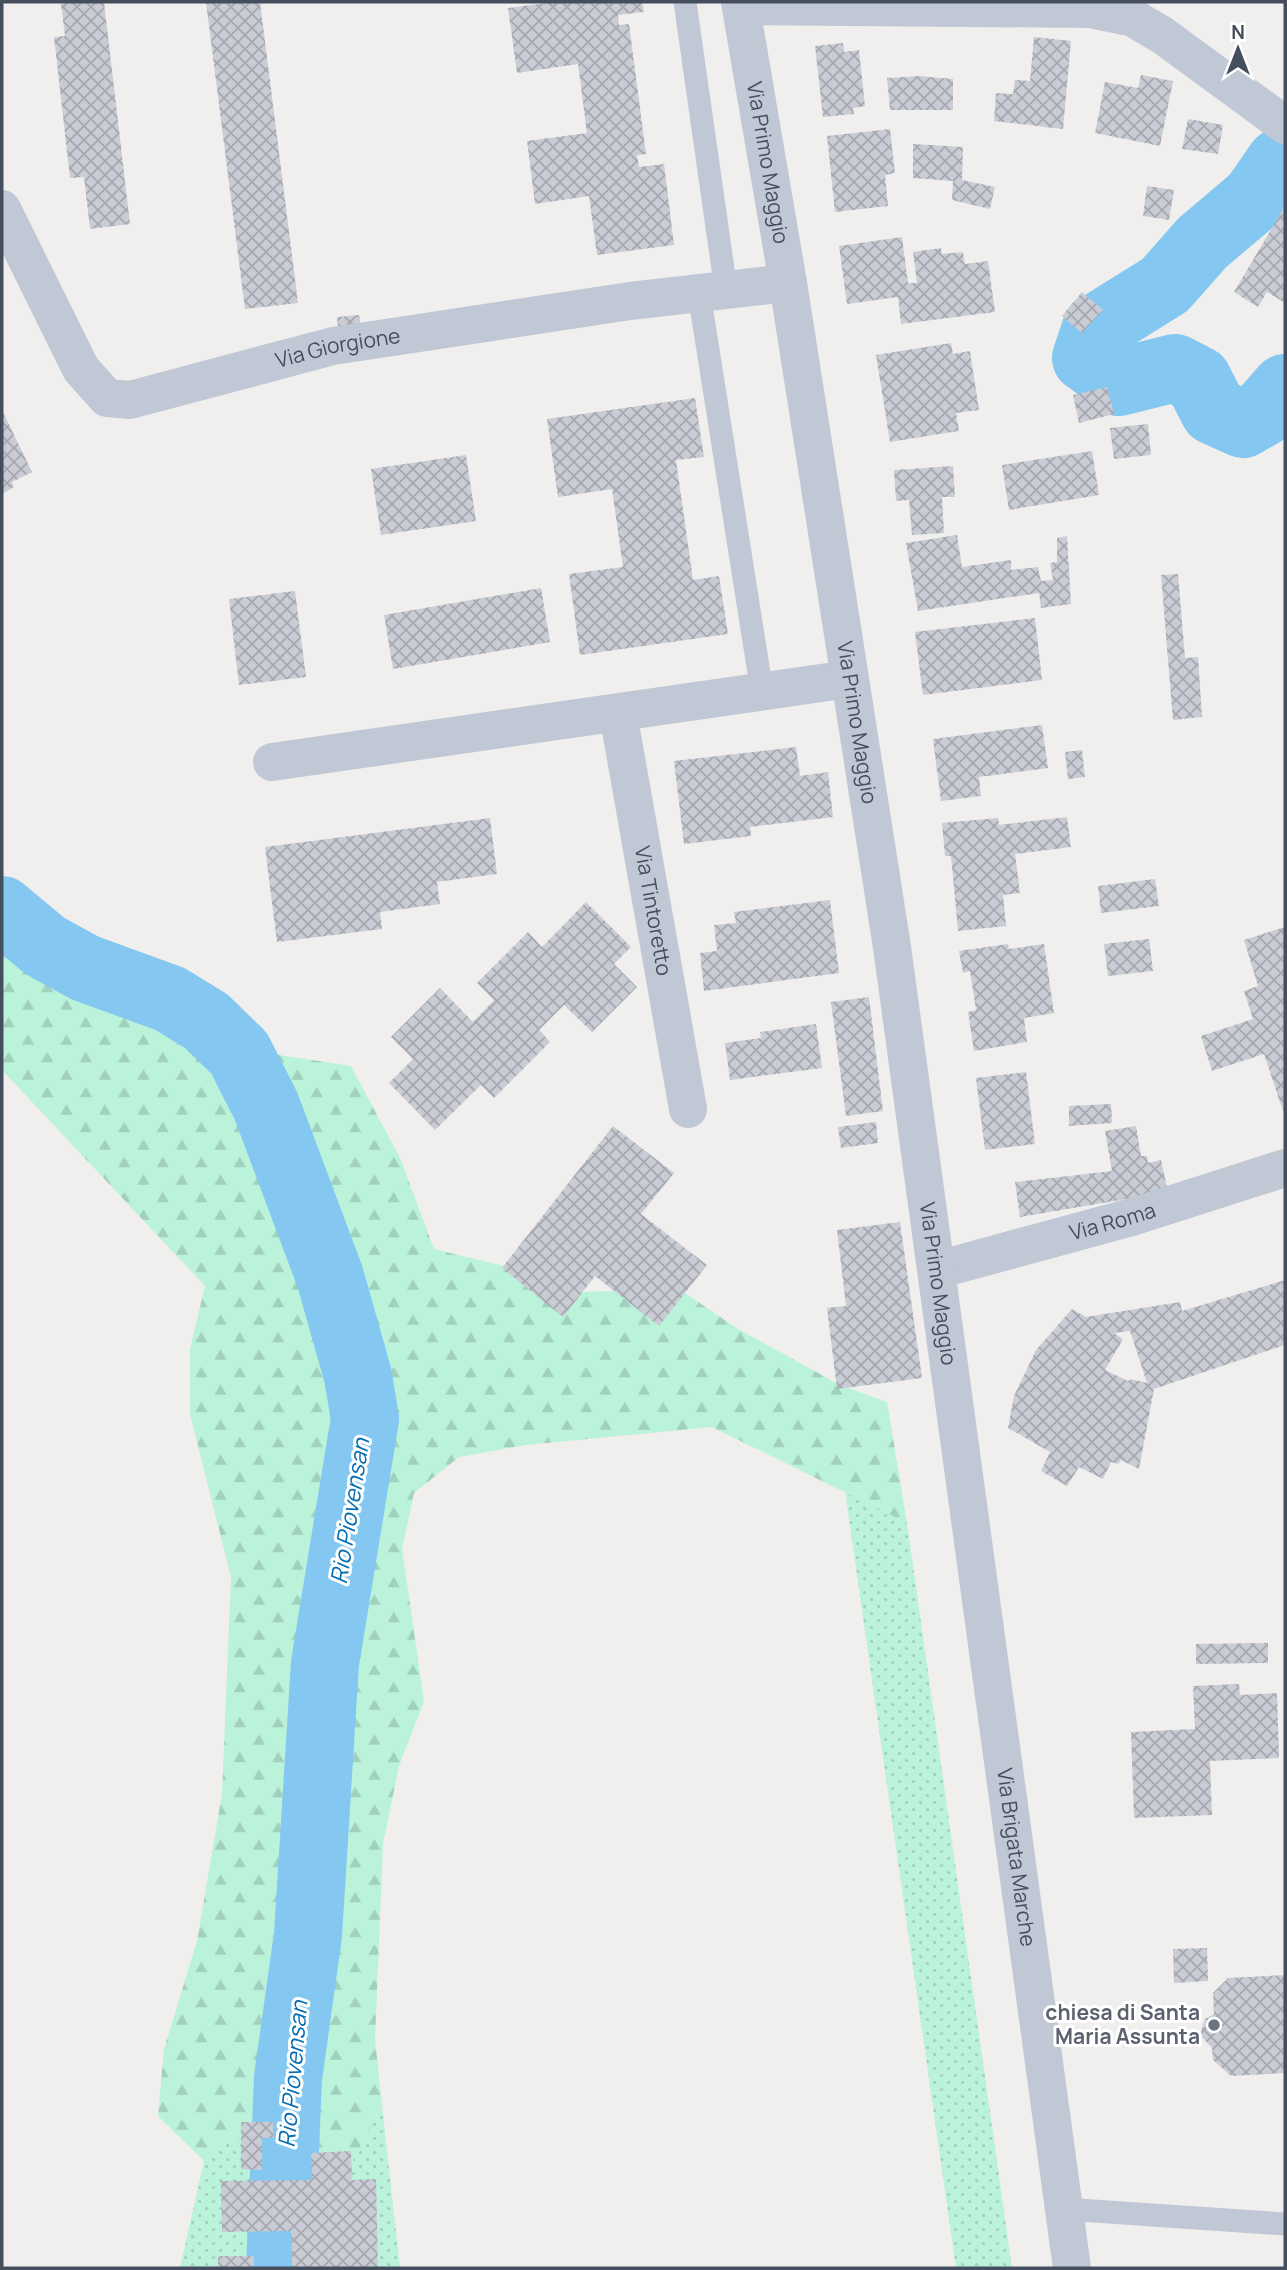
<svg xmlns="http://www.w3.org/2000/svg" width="1287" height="2270" font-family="Manrope,sans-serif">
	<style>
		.grass { fill: url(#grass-dots) }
		.forest { fill: url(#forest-firs) }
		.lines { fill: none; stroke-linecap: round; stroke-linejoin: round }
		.river { stroke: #84c7f1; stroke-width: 68 }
		.building { fill: url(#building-cross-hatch); fill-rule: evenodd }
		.service { stroke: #c1c8d5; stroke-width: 23 }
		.minor { stroke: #c1c8d5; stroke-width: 38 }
		.tertiary { stroke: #c1c8d5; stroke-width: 38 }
		.worship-dot { fill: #6b7280; stroke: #fff; stroke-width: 2.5 }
		.labels { text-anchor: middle; stroke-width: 6; stroke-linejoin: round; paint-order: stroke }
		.street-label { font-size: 21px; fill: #454e5d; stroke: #fff }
		.worship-label { font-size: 21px; font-weight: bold; fill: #5b616d; stroke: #fff; text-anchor: end }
		.water-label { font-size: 23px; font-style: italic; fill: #036db3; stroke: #fff }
	</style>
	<defs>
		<pattern id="grass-dots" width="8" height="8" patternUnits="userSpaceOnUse" patternTransform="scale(1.75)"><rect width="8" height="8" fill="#baf2da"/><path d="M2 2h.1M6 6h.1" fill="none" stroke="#a1d1be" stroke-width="1.8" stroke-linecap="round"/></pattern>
		<pattern id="forest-firs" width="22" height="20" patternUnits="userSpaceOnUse" patternTransform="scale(1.75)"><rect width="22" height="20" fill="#baf2da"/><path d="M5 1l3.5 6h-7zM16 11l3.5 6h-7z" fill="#a1d1be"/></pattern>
		<pattern id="building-cross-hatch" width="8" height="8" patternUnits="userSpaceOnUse" patternTransform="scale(1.75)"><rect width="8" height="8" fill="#caccd5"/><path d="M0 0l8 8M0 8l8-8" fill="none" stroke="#a6a8b0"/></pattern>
	</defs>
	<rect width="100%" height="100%" fill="#f1efee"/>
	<g class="grass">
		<path d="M845,1491L907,1523L1012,2268H956Z"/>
		<path d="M382,2105L400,2268H180L204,2161L223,2146L265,2126L283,2139L348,2170Z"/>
	</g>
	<path class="forest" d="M2,876C32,901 61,927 97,945C112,953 131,957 147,962C199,980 246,1004 272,1054L351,1066L400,1158L434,1249L508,1267L582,1292L679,1289L738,1329L840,1385L887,1402L907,1523L712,1427L526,1445L459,1457L414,1493L402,1549L424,1701L399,1766L383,1844L375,2039L382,2105L348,2170L283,2139L265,2126L223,2146L204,2161L158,2116L164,2049L197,1941L222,1794L231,1577L190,1414V1349L205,1286L2,1070Z"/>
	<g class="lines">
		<g class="river">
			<path d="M1280,162L1255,198L1202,243L1165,285L1096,328L1086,358L1119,382L1175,368L1198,380L1214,411L1243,424L1264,412L1285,388"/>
			<path d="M2,910L45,946L85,968L170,999L206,1021L239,1053L266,1106L330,1277L358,1376L365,1419L325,1663L308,1935L288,2078L280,2268"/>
		</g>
	</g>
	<g class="building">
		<path d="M74,2H104L130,224L90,229L84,177L70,178L54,37L65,36L61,4Z"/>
		<path d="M206,2H260L298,303L245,309Z"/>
		<path d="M554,2H642L644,12L618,15L619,25L629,24L646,154L637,155L639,167L664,164L674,245L597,255L589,196L535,204L527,141L587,133L578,64L517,73L508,8Z"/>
		<path d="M1034,37L1071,41L1063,129L994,121L996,93L1013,94L1015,80L1030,81Z"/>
		<path d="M843,43L844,52L859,50L865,106L853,108L854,114L823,117L815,46Z"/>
		<path d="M1141,75L1173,81L1160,146L1095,133L1105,82L1138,88Z"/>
		<path d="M919,76L953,79V110H890L887,78Z"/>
		<path d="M1188,119L1223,125L1218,154L1182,149Z"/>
		<path d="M890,129L895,173L885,175L888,206L835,212L827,136Z"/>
		<path d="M913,144L963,147L962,180L995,187L990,209L952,200L953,181L913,178Z"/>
		<path d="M1147,186L1174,190L1169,220L1143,216Z"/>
		<path d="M1285,206V303L1267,292L1258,307L1234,292Z"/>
		<path d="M902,237L908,283H917L913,252L941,248L942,254L963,252L965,264L988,261L995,312L901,324L898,297L847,304L839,246Z"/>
		<path d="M1082,292L1103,310L1082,333L1062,316Z"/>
		<path d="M359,315L363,337L339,340L337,317Z"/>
		<path d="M951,343L953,354L970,351L979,410L956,413L959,431L890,442L876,355Z"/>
		<path d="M1107,387L1114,414L1079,423L1073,395Z"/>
		<path d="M695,398L704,457L676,460L693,580L719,576L728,634L580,655L569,574L623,567L612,489L558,497L547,419Z"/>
		<path d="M2,410L32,472L12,482L14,487L2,494Z"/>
		<path d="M1148,424L1151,455L1114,459L1110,428Z"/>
		<path d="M1092,451L1099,495L1009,510L1002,465Z"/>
		<path d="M466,455L476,521L381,535L371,469Z"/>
		<path d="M953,466L955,497H942L944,533L912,535L909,500L896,501L894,470Z"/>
		<path d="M957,535L962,567L1011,560V570L1038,567L1041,581L1053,580L1050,563L1057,562V538L1067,536L1071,604L1041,608L1039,593L918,611L906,543Z"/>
		<path d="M1178,574L1185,658L1198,657L1202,717L1173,720L1161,575Z"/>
		<path d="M541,588L550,642L393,669L384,615Z"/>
		<path d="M295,591L306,677L239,685L229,599Z"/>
		<path d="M1035,618L1042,680L923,695L915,632Z"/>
		<path d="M1042,725L1048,768L979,777L981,796L941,801L933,739Z"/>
		<path d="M796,747L800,776L828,772L833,817L750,827L751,836L684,844L674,761Z"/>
		<path d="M1082,750L1085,777L1068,779L1065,752Z"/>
		<path d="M1067,817L1071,847L1015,854L1020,893L1003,895L1006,926L958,931L951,856H945L942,823L998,818L999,825Z"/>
		<path d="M490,818L497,874L437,882L440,904L380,912L382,929L277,942L265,847Z"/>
		<path d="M1155,879L1159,906L1101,913L1098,886Z"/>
		<path d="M830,900L839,973L704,991L700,953L717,951L714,925L736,923L734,912Z"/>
		<path d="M586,902L631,947L614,964L637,987L592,1032L564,1005L539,1030L550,1042L494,1098L481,1085L435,1130L389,1083L413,1059L391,1037L440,988L473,1022L494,1000L477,983L528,932L542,947Z"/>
		<path d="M1285,927V1110L1283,1111L1264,1054L1212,1071L1201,1036L1253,1019L1244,991L1258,986L1244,940Z"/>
		<path d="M1149,939L1153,971L1108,976L1104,944Z"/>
		<path d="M1008,944L1009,949L1044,944L1054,1013L1024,1018L1027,1042L974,1051L968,1012L976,1010L970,971L963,973L959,951Z"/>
		<path d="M869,997L883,1111L846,1116L831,1002Z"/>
		<path d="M816,1024L822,1068L730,1080L725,1043L761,1038L760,1032Z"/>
		<path d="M1026,1072L1035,1144L985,1150L976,1078Z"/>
		<path d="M1111,1104L1112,1123L1069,1126V1106Z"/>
		<path d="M876,1122L878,1143L841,1148L838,1127Z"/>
		<path d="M613,1126L674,1173L641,1214L707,1265L659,1326L595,1276L563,1317L502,1268Z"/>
		<path d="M1136,1126L1141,1156H1147L1148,1163L1161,1160L1168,1192L1020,1217L1015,1182L1112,1171L1105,1131Z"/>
		<path d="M900,1222L922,1378L837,1389L827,1308L846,1306L837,1230Z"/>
		<path d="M1285,1280V1345L1154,1389L1139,1469L1121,1460L1118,1464L1111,1462L1103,1479L1079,1467L1067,1486L1041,1471L1050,1452L1008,1428L1014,1396L1036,1350L1072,1309L1086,1317L1180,1302L1182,1311ZM1130,1331L1147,1383L1131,1379L1128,1381L1105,1370L1123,1339L1114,1333Z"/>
		<path d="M1268,1643V1663L1196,1664V1644Z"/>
		<path d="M1239,1684L1240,1695L1277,1693L1279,1758L1210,1761L1212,1815L1134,1818L1131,1732L1195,1729L1193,1686Z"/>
		<path d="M1207,1948L1208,1981L1174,1983L1173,1949Z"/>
		<path d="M1285,1975V2073L1231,2076L1213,2060L1212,2048L1200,2035L1205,2019L1214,2014L1213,1993L1228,1978Z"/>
		<path d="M241,2122H273V2138H262V2170L241,2169Z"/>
		<path d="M351,2151L352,2180L376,2179L378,2268H292L291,2231L222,2232L221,2181L312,2180L311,2153Z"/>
		<rect x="218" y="2256" width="36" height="12"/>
	</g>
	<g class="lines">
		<g class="service">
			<path d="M685,2L726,290"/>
			<path d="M699,293L762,692"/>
			<path d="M1064,2209L1285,2224"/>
		</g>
		<g class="minor">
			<path d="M741,6L1090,9L1133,18L1162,35L1285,125"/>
			<path id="s1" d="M2,209L81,369L107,398L130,400L333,346L630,301L788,283"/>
			<path id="s2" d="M618,713L688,1109"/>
			<path d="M272,762L849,679"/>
			<path id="s3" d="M937,1270L1132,1217L1285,1168"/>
		</g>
		<path class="tertiary" id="s4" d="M740,2L788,283L892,947L1072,2268"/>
	</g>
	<circle class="worship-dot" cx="1214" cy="2025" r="7"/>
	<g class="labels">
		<g class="street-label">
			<text dy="7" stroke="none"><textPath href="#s4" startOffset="163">Via Primo Maggio</textPath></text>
			<text dy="7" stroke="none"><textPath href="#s1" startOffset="455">Via Giorgione</textPath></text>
			<text dy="7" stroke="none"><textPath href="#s4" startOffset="730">Via Primo Maggio</textPath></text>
			<text dy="7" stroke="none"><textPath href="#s2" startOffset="201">Via Tintoretto</textPath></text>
			<text dy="7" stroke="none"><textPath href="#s3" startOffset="182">Via Roma</textPath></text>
			<text dy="7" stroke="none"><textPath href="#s4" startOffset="1297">Via Primo Maggio</textPath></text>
			<text dy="7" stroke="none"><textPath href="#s4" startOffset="1876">Via Brigata Marche</textPath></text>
		</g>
		<g class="worship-label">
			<text x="1200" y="2020">chiesa di Santa<tspan x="1200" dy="24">Maria Assunta</tspan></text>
		</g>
		<g class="water-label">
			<text transform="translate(350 1511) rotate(-81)" y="8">Rio Piovensan</text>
			<text transform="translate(293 2074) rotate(-85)" y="8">Rio Piovensan</text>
		</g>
	</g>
	<rect width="1287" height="2270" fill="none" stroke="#454e5d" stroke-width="7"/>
	<g transform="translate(1238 49)" stroke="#ffffff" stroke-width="5" paint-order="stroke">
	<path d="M0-5L12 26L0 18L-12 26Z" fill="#454e5d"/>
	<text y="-10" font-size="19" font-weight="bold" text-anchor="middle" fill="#454e5d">N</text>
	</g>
</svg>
